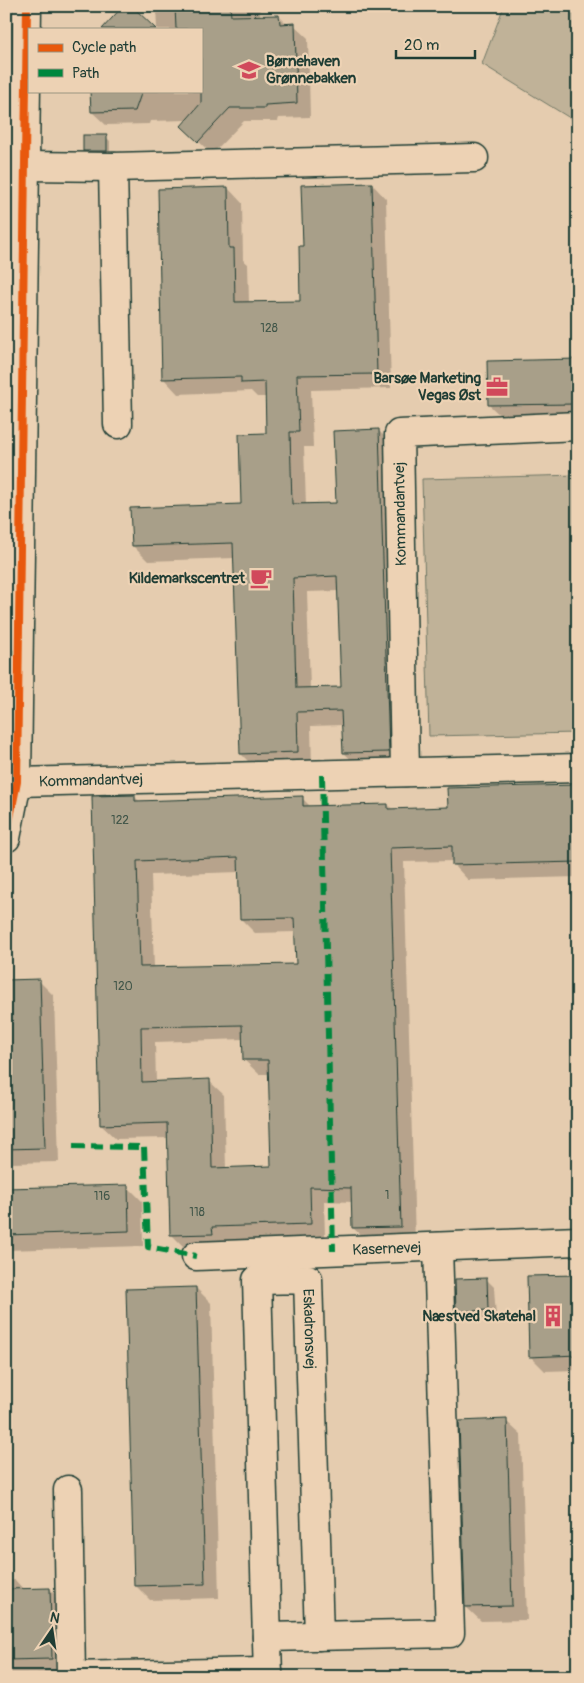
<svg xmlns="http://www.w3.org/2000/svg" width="584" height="1683" font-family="Pangolin,sans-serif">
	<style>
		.green { fill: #c0b298; stroke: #707866 }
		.shadow { fill: #0003; fill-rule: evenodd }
		.building { fill: #a89f89; stroke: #1f3d34; fill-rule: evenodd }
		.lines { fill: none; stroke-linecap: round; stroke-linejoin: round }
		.minor-casing { stroke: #1f3d34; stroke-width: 31 }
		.minor { stroke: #edd2b4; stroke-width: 28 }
		.quiet { stroke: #00873e; stroke-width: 6; stroke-dasharray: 12 6; stroke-linecap: butt }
		.cycleway-casing { stroke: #edd2b4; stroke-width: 11 }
		.cycleway { stroke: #e8590c; stroke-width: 8 }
		.labels { text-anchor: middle; stroke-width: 4.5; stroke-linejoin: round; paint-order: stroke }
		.number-label { font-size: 12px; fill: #415649 }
		.poi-label { font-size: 15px; font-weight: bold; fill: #1f3d34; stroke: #edd2b4; text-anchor: end }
		.street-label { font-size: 15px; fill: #1f3d34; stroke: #edd2b4 }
	</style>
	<rect width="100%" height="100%" fill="#e5ccaf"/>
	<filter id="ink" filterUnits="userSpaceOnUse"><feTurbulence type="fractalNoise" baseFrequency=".02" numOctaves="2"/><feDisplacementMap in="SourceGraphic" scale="10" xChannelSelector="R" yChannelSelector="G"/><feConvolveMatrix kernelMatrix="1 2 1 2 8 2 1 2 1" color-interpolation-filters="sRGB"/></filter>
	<g filter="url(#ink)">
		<g class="green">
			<path d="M504,6H578V123L482,64Z"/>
			<path d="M578,475V733L429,736L422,479Z"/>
		</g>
		<g class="shadow">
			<path d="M156,6H260V17L279,16L288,25H294L308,38L310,117L279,118L278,121H244L212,154L196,139L188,120L150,121L149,124L106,125L92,112V91H201V29H157Z"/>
			<path d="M106,137L110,141V155L88,154L84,151Z"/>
			<path d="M372,184L386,199L391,388L311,390L313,447H304L306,505L337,504L379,431L393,445L403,766L359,767L344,753L343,725L311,726L312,767L256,769L241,754L235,558L148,561L133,546L243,506L267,434L266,397H257L251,391L178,394L164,379L228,188L242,203L243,260L248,264L249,303L301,302L304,247ZM339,591L342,688L310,689L307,592Z"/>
			<path d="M578,360V418L504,419L489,405Z"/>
			<path d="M578,786V877L468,880L454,865V861L404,862L415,1241L368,1242L353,1228V1202L324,1201L325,1238L226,1241L227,1248L186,1249L171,1234L169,1138L116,1139L101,1125L134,796L140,802L302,798L311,807L388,805L393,810L449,808ZM239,872L241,919L255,933L296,932L297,965L154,968L151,875ZM244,1039V1060L259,1074H270L272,1168L226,1169L224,1095L209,1081L156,1083L155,1042Z"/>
			<path d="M39,981L54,996L59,1162L10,1163L6,1159V982Z"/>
			<path d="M127,1186L142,1201L143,1246L6,1250V1190Z"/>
			<path d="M578,1276V1370L545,1371L530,1356Z"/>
			<path d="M486,1279L494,1287L496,1318L465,1319L457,1311Z"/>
			<path d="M196,1288L211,1303L219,1598L150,1600L135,1585Z"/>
			<path d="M506,1421L521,1435L527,1620L481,1621L466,1607Z"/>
			<path d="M15,1580L24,1590L50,1589L65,1604L66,1673L6,1675V1581Z"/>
		</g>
		<g class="building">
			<path d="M123,6H132L156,29H102Z"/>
			<path d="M175,6H230L231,16L279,15L280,24L295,23L297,103L265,105V108H230L198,142L181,126L201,103V29H176Z"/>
			<path d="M90,91H142L135,111L91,112Z"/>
			<rect x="83" y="135" width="24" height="16"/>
			<path d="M372,183L377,374L297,375L299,432H290L292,504L336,503L333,431L379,429L389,752L343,753L341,711L297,712L298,752L240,754L233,543L132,546L130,508L241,504L239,434L266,433L265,382L241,383V377L162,379L158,189L228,187L229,248H234L235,302L300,301L299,246H303L301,185ZM337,576L341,687L296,688L293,578Z"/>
			<path d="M578,359V404L488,405L487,361Z"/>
			<path d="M578,785V862L452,865V846L390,848L401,1227L352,1228L351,1188L310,1187L311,1224L212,1227L213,1234L170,1235L167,1123L100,1125L92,796L135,795V801L303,796V806L388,804V809L448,807L447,788ZM238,857L240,919L294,918L296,964L140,967L137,861ZM242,1025L243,1060H268L271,1166L212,1168L210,1079L142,1082L141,1027Z"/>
			<path d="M40,979L45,1148L6,1149V980Z"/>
			<path d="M128,1185L129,1231L6,1235V1188Z"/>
			<path d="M578,1275V1355L529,1357L527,1276Z"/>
			<path d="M487,1278L488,1310L456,1312L455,1279Z"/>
			<path d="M196,1287L205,1584L134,1586L126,1289Z"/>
			<path d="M507,1419L512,1606L465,1607L459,1421Z"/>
			<path d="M50,1588L52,1659L6,1660V1589Z"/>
		</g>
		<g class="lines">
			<g class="minor-casing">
				<g id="minor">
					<path d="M25,166L113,167L474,158"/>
					<path d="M113,167L118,424"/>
					<path d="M405,772L399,434L578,426"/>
					<path id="s1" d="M17,782L578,768"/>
					<path d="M6,838L17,782L27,6"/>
					<path id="s2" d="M196,1256L578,1241"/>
					<path d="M68,1490L71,1676L268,1672"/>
					<path d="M267,1637L450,1633L438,1247"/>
					<path id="s3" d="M268,1677L257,1280L308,1279L319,1636"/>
				</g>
			</g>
			<use href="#minor" class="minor"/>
			<g class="quiet">
				<path d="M6,650L18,655"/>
				<path d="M322,775L333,1251"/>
				<path d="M73,1146L144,1147L148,1247L196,1256"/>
			</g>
			<g class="cycleway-casing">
				<path id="cycleway" d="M6,838L17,782L27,6"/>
			</g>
			<use href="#cycleway" class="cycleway"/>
		</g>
	</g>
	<defs>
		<g id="school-bare" transform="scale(1.725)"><path d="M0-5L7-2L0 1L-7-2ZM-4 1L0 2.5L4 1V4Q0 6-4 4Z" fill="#d1495b" stroke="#edd2b4" stroke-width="2.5" paint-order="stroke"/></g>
		<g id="office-bare" transform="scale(1.725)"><path d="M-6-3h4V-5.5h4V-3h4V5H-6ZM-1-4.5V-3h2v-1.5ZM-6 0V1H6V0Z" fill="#d1495b" stroke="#edd2b4" stroke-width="2.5" paint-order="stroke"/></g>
		<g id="cafe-bare" transform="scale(1.725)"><path d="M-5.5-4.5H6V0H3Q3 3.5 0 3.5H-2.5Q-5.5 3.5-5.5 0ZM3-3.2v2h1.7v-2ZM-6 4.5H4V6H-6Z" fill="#d1495b" stroke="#edd2b4" stroke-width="2.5" paint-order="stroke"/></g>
		<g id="building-bare" transform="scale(1.725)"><path d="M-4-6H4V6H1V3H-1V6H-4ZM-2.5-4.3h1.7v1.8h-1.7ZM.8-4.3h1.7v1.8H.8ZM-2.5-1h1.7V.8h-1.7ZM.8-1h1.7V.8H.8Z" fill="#d1495b" stroke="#edd2b4" stroke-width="2.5" paint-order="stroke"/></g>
	</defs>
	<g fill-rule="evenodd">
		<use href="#school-bare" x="249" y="70"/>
		<use href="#office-bare" x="497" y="387"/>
		<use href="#cafe-bare" x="261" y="578"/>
		<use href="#building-bare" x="553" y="1316"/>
	</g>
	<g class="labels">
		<g class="number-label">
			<text x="269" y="332">128</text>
			<text x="120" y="824">122</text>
			<text x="123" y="990">120</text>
			<text x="387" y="1199">1</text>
			<text x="102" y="1200">116</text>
			<text x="197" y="1216">118</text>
		</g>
		<g class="poi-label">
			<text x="266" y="66" text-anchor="start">Børnehaven<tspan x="266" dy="17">Grønnebakken</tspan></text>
			<text x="481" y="383">Barsøe Marketing<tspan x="481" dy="17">Vegas Øst</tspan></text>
			<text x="245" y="583">Kildemarkscentret</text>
			<text x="536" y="1321">Næstved Skatehal</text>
		</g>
		<g class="street-label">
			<text transform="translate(400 514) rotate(-91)" y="5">Kommandantvej</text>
			<text dy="5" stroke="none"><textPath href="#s1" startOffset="74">Kommandantvej</textPath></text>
			<text dy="5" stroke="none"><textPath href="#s2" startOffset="191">Kasernevej</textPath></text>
			<text dy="5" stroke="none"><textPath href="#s3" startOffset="498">Eskadronsvej</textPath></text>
		</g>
	</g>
	<rect width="584" height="1683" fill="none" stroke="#edd2b4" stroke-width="25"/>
	<rect x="12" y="12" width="559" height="1658" fill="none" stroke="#1f3d34" stroke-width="2" filter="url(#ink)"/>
	<rect x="28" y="28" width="175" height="65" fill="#edd2b4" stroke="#9b9681"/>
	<rect x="38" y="44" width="25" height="8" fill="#e8590c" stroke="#9b9681"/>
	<text x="72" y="52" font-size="15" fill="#1f3d34">Cycle path</text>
	<rect x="38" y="69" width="25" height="8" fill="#00873e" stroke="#9b9681"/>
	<text x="72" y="78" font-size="15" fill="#1f3d34">Path</text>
	<g transform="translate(52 1630) rotate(13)" stroke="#edd2b4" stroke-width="4" paint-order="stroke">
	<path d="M0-4L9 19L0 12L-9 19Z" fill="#1f3d34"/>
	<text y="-8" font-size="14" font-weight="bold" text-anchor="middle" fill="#1f3d34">N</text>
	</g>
	<path d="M396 50v8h79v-8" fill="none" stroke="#1f3d34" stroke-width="2.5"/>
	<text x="404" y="50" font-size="15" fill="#1f3d34" stroke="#edd2b4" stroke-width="4" paint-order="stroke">20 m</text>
</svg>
